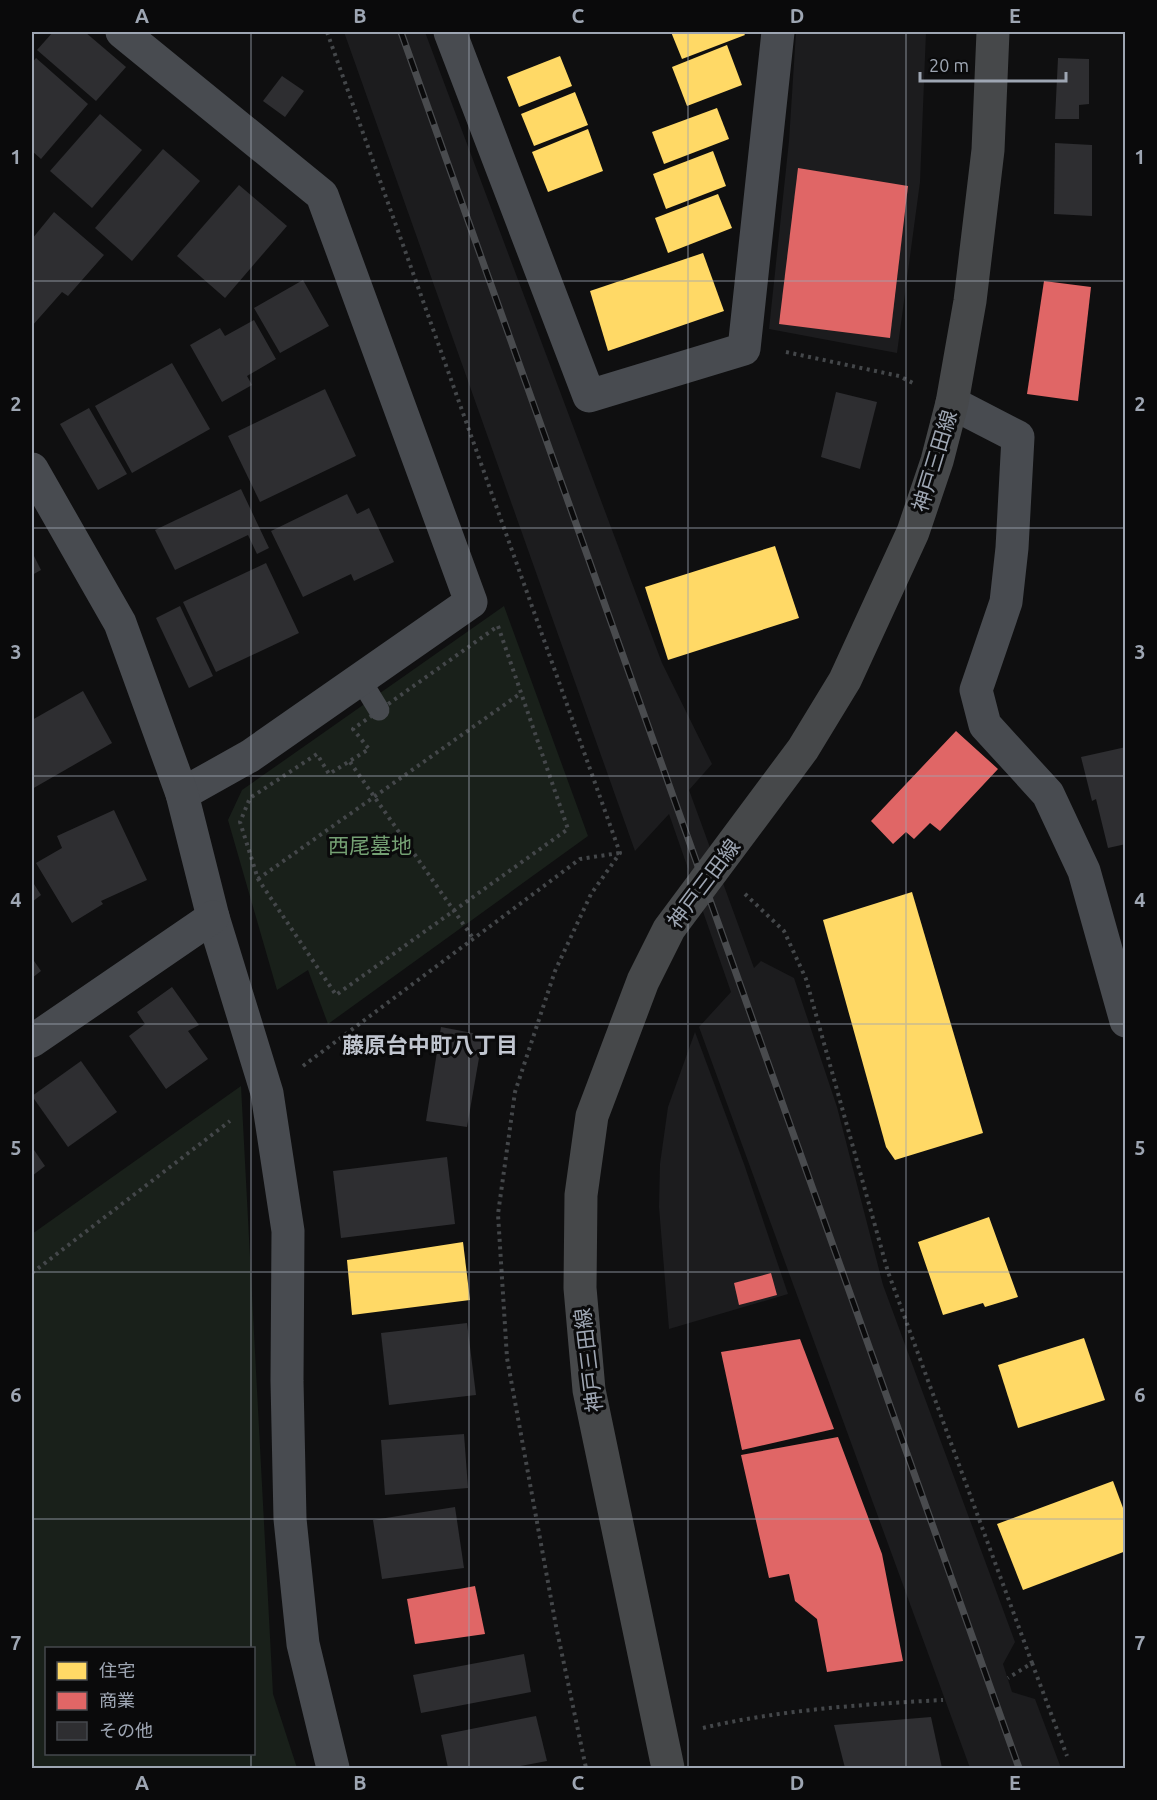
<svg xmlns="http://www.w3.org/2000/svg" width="1157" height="1800" font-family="Ubuntu,'Noto Sans JP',sans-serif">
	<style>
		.built { fill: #1c1c1e }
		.green { fill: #19201a; fill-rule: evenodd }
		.homes { fill: #ffd966 }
		.shops { fill: #e06666 }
		.building { fill: #2e2e31 }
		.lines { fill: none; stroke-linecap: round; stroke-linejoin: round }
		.path { stroke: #44474a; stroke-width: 4; stroke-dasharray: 3 4.5; stroke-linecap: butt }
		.service { stroke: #484b50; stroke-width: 21 }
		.minor { stroke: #484b50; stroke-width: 33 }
		.primary { stroke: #46484a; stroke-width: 33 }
		.rail-casing { stroke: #494b4e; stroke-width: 7 }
		.rail { stroke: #0a0a0b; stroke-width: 4.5; stroke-dasharray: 14; stroke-linecap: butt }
		.grid { fill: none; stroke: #9ea6b3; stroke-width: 1.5; stroke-opacity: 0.55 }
		.labels { text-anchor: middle; stroke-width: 6; stroke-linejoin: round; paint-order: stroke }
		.street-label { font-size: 21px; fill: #9ea6b3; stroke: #0a0a0b }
		.park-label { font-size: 21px; fill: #74a073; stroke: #0a0a0b }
		.neighbourhood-label { font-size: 22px; font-weight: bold; fill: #c0c5cf; stroke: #0a0a0b }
		.neatline { fill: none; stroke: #9ea6b3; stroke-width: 2 }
		.grid-label { font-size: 20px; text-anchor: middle; font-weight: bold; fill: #9ea6b3 }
	</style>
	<rect width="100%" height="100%" fill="#0f0f10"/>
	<g class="built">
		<path d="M344,32H425L662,663L712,764L689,790L754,968L761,961L794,978L837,1107L883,1285L1015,1642L1003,1664L1012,1692L1035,1699L1061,1768H970L699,1027L731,992L669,814L635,851Z"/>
		<path d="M796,32H926L920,182L897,353L769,329L789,141Z"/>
		<path d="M695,1032L744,1164L788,1294L669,1329L659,1207L660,1164L668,1107Z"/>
	</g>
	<g class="green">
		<path d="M504,606L588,836L328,1024L308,970L277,990L228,820L242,790Z"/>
		<path d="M241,1086L273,1694L297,1768H32V1234ZM46,1648H254V1754H46Z"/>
	</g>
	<g class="homes">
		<path d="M671,32H743L745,35L682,59Z"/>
		<path d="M727,45L742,85L687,106L672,67Z"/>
		<path d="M560,56L572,86L519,107L507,77Z"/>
		<path d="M575,92L588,125L534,146L521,114Z"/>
		<path d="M717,108L729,139L664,164L652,132Z"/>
		<path d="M588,129L603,171L548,192L532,152Z"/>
		<path d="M713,151L726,186L666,209L653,174Z"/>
		<path d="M718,194L732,228L668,253L655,218Z"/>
		<path d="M703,253L724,311L608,351L590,291Z"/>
		<path d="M775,546L799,618L668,660L645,587Z"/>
		<path d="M912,892L983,1133L895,1160L886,1147L823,920Z"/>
		<path d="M989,1217L1018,1297L985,1307L983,1303L943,1315L918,1242Z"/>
		<path d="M463,1242L470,1300L352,1315L347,1260Z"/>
		<path d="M1084,1338L1105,1400L1018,1428L998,1365Z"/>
		<path d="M1113,1481L1126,1516V1551L1023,1590L997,1524Z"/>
	</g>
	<g class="shops">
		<path d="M798,168L908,186L890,338L779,324Z"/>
		<path d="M1044,281L1091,287L1078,401L1027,394Z"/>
		<path d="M956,731L998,769L940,831L930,823L914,839L906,832L893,844L871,821Z"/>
		<path d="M771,1273L777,1295L739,1305L734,1283Z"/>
		<path d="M800,1339L834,1429L742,1450L721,1352Z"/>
		<path d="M838,1437L882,1554L903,1661L827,1672L817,1619L795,1601L789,1574L769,1578L741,1455Z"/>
		<path d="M475,1586L485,1634L415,1644L407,1599Z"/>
	</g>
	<g class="building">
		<path d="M53,32H85L126,67L96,101L37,50Z"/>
		<path d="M36,58L88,104L41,159L32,151V63Z"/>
		<path d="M1058,58L1089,59V104L1079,105V119H1055Z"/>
		<path d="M282,76L304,91L285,117L263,101Z"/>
		<path d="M100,114L142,150L92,208L50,171Z"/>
		<path d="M1055,143L1092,145V216L1054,214Z"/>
		<path d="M163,149L200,181L132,261L95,228Z"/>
		<path d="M239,185L287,226L225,298L177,256Z"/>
		<path d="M54,212L104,255L68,296L62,292L32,326V239Z"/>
		<path d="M303,280L329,326L280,353L254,308Z"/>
		<path d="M254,320L276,359L247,376L252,385L222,402L190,345L220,328L225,336Z"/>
		<path d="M172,363L210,429L132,473L95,406Z"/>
		<path d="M325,389L356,456L260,502L228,436Z"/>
		<path d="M836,392L877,402L860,469L821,457Z"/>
		<path d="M89,408L127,474L98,490L60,424Z"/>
		<path d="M241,489L269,548L257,554L248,535L175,570L155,530Z"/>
		<path d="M347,494L357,514L369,508L394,562L354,581L351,574L303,597L271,531Z"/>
		<path d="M32,552L41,570L32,575Z"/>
		<path d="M266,563L299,633L216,672L183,602Z"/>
		<path d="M180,606L213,676L189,688L156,618Z"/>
		<path d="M83,691L112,743L32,789V720Z"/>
		<path d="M1126,747V844L1108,848L1096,799L1092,801L1081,757Z"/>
		<path d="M114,810L147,880L101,901L103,904L72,923L36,863L62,848L57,836Z"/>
		<path d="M32,881L41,895L32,902Z"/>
		<path d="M32,958L41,971L32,978Z"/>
		<path d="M172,987L199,1025L188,1031L208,1059L166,1089L129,1036L145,1024L137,1012Z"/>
		<path d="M441,1027L483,1035L467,1127L426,1121Z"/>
		<path d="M81,1061L117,1112L68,1147L32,1096Z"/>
		<path d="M32,1147L45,1166L32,1176Z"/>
		<path d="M447,1157L455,1224L341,1238L333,1171Z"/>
		<path d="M467,1323L476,1395L389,1405L381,1333Z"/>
		<path d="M464,1434L468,1488L385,1495L381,1440Z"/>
		<path d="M455,1507L464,1568L382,1579L373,1520Z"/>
		<path d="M524,1654L531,1692L421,1713L413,1675Z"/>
		<path d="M536,1716L547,1761L510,1768H448L441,1735Z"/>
		<path d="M931,1717L942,1768H845L834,1725Z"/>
	</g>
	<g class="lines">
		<g class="path">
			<path d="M327,32L620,853L591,894L555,971L515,1092L498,1214L507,1358L556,1626L586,1768"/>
			<path d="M786,352L899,376L913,383"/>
			<path d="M498,626L568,829L336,995L258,879L240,822L250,798L317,754L329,774L369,749L353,729Z"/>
			<path d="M350,762L473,938"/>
			<path d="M258,879L521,693"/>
			<path d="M745,894L784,931L806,979L888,1272L1032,1663L1008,1678"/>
			<path d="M303,1066L580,859L619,853"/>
			<path d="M32,1273L230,1121"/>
			<path d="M1032,1663L1067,1756"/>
			<path d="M703,1728C778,1710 866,1704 943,1700"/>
		</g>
		<path class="service" d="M360,679L379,710"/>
		<g class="minor">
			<path d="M122,32L322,195L471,602L250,756L182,794"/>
			<path d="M450,32L589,396L744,349L778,32"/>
			<path d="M952,403L1018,437L1012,548L1006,602L976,690L985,725L1048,794L1084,871L1126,1021"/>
			<path d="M32,469L120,623L182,794L213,917L267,1093L288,1231L287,1381L290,1519L303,1644L333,1768"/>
			<path d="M32,1041L213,917"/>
		</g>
		<path class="primary" d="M668,1768L589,1390L580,1288L581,1195L592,1116L643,981L669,929L803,749L845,680L913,532L937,461L952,403L970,301L988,150L993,32"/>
		<g class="rail-casing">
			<path id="rail" d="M401,32L1019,1768"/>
		</g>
		<use href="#rail" class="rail"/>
	</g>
	<path class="grid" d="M251,32V1648M469,32V1768M688,32V1768M906,32V1768M32,281H1126M32,528H1126M32,776H1126M32,1024H1126M32,1272H1126M32,1519H1126M251,1754V1768"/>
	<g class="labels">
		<g class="street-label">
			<text transform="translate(935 461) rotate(-73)" y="7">神戸三田線</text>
			<text transform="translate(704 884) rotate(-53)" y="7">神戸三田線</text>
			<text transform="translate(589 1360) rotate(-97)" y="7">神戸三田線</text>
		</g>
		<g class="park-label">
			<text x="370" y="853">西尾墓地</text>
		</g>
		<g class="neighbourhood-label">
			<text x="430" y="1053">藤原台中町八丁目</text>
		</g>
	</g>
	<rect width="1157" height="1800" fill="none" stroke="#0a0a0b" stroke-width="66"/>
	<rect x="45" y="1647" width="210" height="108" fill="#0a0a0b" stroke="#45484e" stroke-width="1.5"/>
	<rect x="57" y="1662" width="30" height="18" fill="#ffd966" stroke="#45484e" stroke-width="1.5"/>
	<text x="99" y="1677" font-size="18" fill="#9ea6b3">住宅</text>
	<rect x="57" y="1692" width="30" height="18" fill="#e06666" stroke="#45484e" stroke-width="1.5"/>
	<text x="99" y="1707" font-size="18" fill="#9ea6b3">商業</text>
	<rect x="57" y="1722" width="30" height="18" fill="#2e2e31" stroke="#45484e" stroke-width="1.5"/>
	<text x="99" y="1737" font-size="18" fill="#9ea6b3">その他</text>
	<path d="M920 72v9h146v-9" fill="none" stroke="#9ea6b3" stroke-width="3"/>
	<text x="929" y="72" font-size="18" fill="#9ea6b3" stroke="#0a0a0b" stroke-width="4.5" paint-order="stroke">20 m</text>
	<rect x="33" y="33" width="1091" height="1734" class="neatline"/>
	<g class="grid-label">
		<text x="142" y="23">A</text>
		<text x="360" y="23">B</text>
		<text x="578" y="23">C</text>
		<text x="797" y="23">D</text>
		<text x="1015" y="23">E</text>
		<text x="16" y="164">1</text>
		<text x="1140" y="164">1</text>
		<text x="16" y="411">2</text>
		<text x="1140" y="411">2</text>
		<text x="16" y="659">3</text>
		<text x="1140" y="659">3</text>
		<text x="16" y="907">4</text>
		<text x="1140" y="907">4</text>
		<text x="16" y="1155">5</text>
		<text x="1140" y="1155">5</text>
		<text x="16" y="1402">6</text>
		<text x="1140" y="1402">6</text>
		<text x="16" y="1650">7</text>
		<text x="1140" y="1650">7</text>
		<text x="142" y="1790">A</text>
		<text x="360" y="1790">B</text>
		<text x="578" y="1790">C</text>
		<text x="797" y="1790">D</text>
		<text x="1015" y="1790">E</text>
	</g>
</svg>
